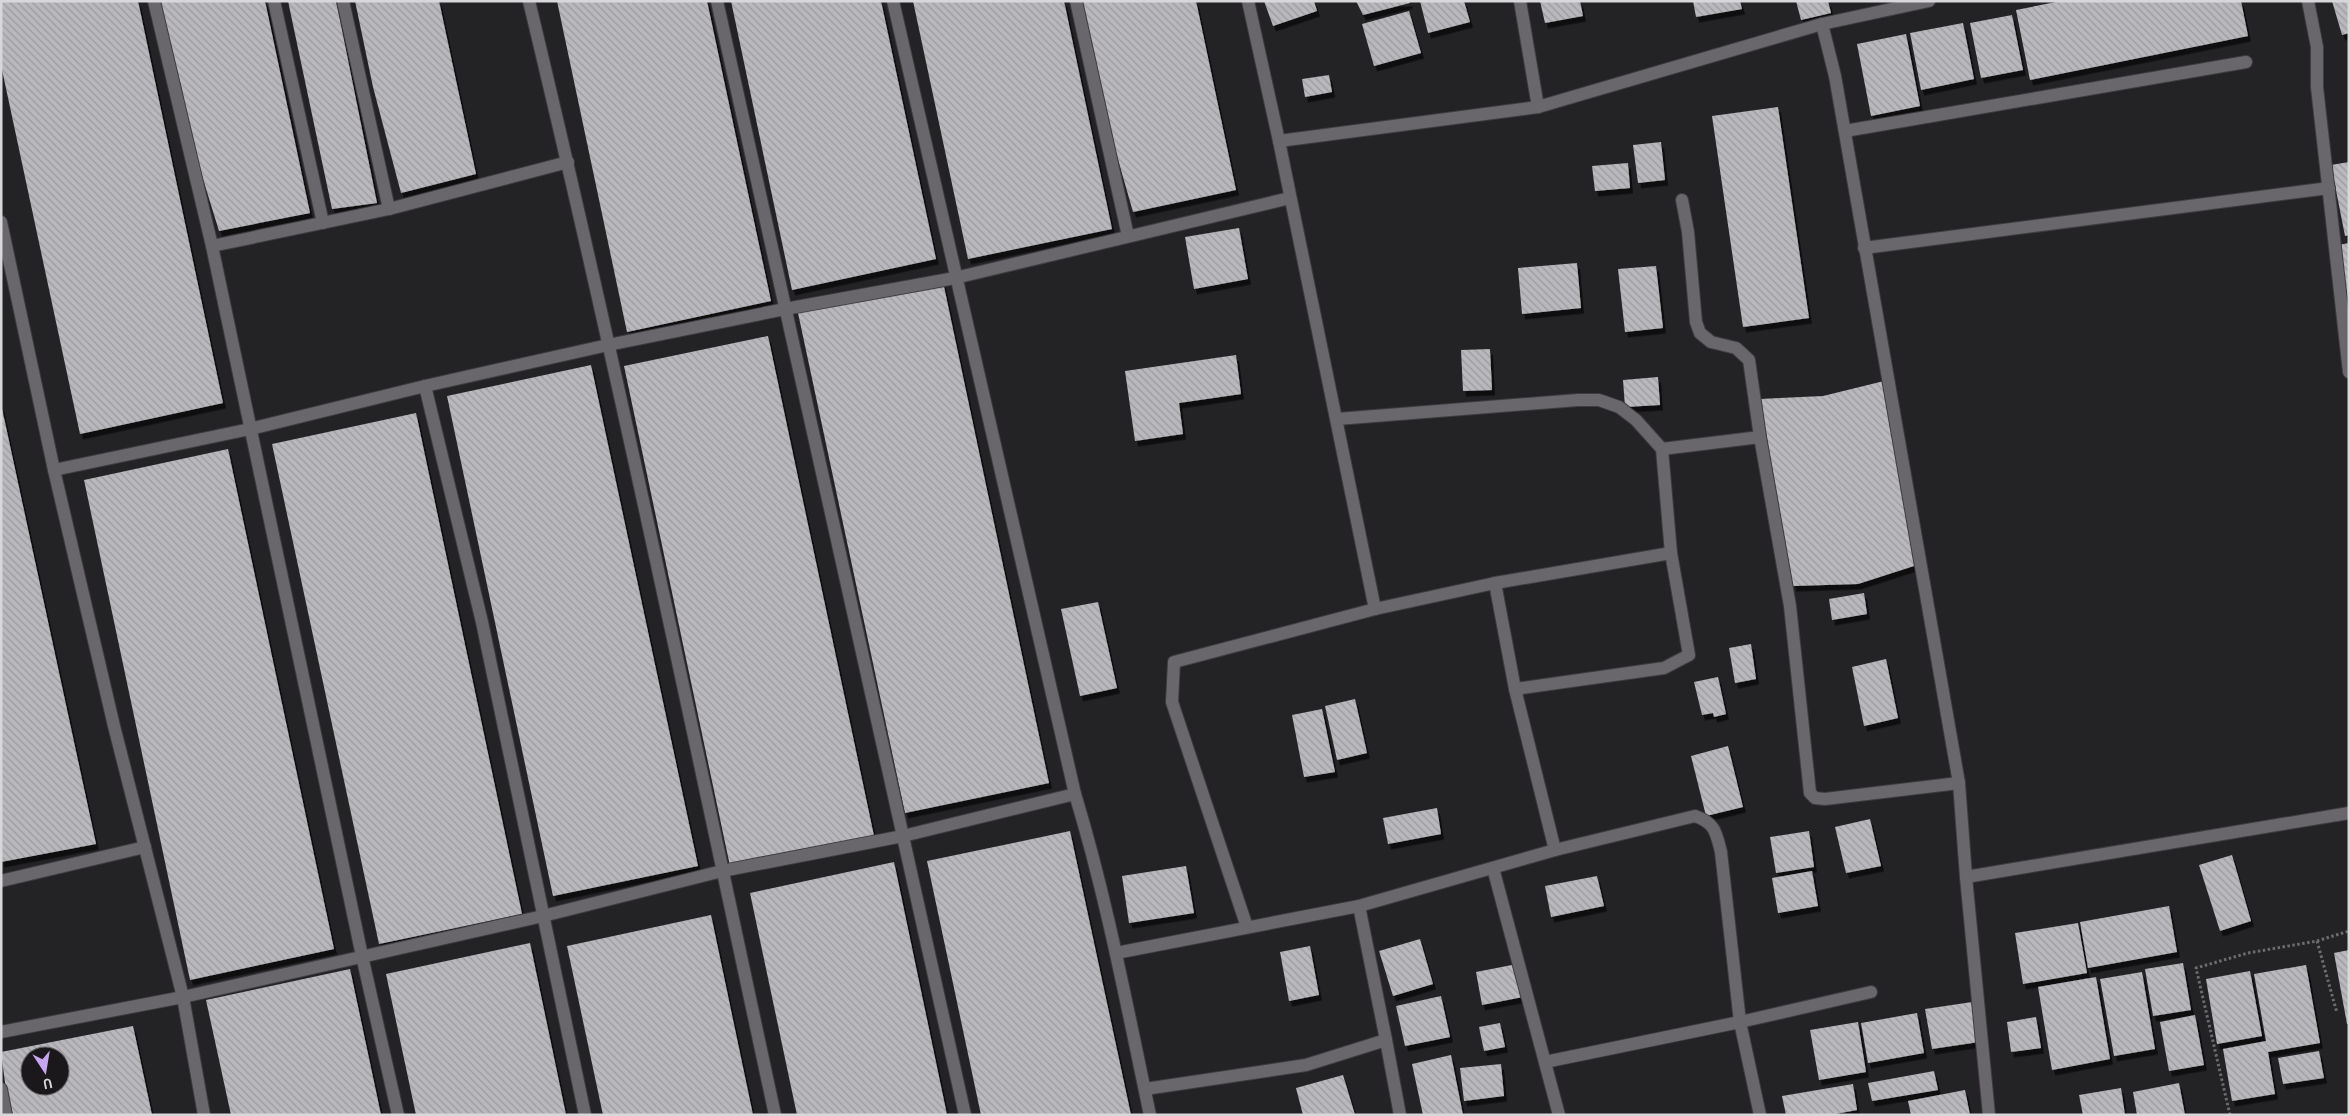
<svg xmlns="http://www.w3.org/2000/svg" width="2350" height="1116" font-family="'PT Sans',sans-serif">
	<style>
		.building { fill: url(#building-back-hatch); fill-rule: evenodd; filter: url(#shadow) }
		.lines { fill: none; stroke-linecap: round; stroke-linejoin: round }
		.street-casing { stroke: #3d3c3f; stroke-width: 14 }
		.path { stroke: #6c6b6e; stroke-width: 3; stroke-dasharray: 2.5 2.5; stroke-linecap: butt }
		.street { stroke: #69676b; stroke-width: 12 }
	</style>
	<defs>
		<pattern id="building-back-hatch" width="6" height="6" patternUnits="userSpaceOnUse" patternTransform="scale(1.25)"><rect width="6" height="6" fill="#b9b8bc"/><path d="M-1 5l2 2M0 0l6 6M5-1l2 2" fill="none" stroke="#9b9a9d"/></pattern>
		<filter id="shadow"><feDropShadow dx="3" dy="5.5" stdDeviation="0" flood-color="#0009"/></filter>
	</defs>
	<rect width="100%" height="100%" fill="#232225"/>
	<g class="building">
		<path d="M1,1H138L223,403L80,434L1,65Z"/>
		<path d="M159,1H265L310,213L219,231L187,127L182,90Z"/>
		<path d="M288,1H336L377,203L332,209Z"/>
		<path d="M355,1H439L476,174L401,193L373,87Z"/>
		<path d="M557,1H707L771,301L627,332Z"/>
		<path d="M731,1H881L936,259L792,290Z"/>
		<path d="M913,1H1064L1112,229L968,259Z"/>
		<path d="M1080,1H1196L1236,190L1133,212L1113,142Z"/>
		<path d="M1264,1H1314L1317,11L1273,26Z"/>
		<path d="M1356,1H1409L1410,3L1363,15Z"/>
		<path d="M1420,1H1464L1470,22L1428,33Z"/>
		<path d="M1540,1H1580L1583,16L1545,23Z"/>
		<path d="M1693,1H1740L1742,9L1696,17Z"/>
		<path d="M1796,1H1828L1831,13L1801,20Z"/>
		<path d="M2061,1H2241L2248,36L2030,80L2016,10Z"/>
		<path d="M2332,1H2349V33L2342,35Z"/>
		<path d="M1409,11L1421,53L1374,66L1362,24Z"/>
		<path d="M2012,15L2023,70L1981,78L1970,23Z"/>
		<path d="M1963,23L1974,79L1921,90L1910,33Z"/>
		<path d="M1906,34L1920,106L1871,116L1857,44Z"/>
		<path d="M1329,75L1332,92L1305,97L1302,79Z"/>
		<path d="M1778,107L1809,318L1743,327L1712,116Z"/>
		<path d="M1661,142L1665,180L1638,183L1633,145Z"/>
		<path d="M2349,162V235L2345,236L2331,165Z"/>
		<path d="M1628,163L1630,188L1595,191L1592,166Z"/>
		<path d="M1239,228L1248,279L1194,289L1185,237Z"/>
		<path d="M2349,243V299H2348L2338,245Z"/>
		<path d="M1577,263L1581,308L1522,314L1518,268Z"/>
		<path d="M1656,266L1663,328L1625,332L1618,269Z"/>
		<path d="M943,282L1049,783L905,813L798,313Z"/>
		<path d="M768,336L874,836L730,866L624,366Z"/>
		<path d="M1490,349L1492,390L1463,391L1461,350Z"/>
		<path d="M1236,355L1241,394L1179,403L1183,434L1135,441L1125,371Z"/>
		<path d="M591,365L698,866L553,896L447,396Z"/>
		<path d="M1658,377L1660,405L1625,407L1623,380Z"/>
		<path d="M1884,381L1917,565L1858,584L1793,586L1760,399L1823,396Z"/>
		<path d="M1,404L96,844L1,862Z"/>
		<path d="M416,413L522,914L379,944L272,444Z"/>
		<path d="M228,449L334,949L190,980L84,480Z"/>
		<path d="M1864,593L1867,614L1832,620L1829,599Z"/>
		<path d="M1098,602L1117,688L1080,696L1061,609Z"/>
		<path d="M1751,644L1756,679L1735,683L1729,648Z"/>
		<path d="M1886,659L1898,718L1864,726L1852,667Z"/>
		<path d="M1718,677L1726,714L1714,717L1713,713L1702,715L1694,682Z"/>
		<path d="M1355,699L1367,753L1337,760L1325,706Z"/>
		<path d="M1322,709L1335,772L1304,777L1292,715Z"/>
		<path d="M1728,746L1743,807L1706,816L1691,756Z"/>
		<path d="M1437,808L1441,834L1388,844L1383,818Z"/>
		<path d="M1870,819L1881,866L1846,873L1835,827Z"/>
		<path d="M1070,831L1131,1115H981L927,861Z"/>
		<path d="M1809,831L1814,867L1776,873L1770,837Z"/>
		<path d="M2232,855L2251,921L2220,931L2199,865Z"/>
		<path d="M894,862L947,1115H797L750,893Z"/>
		<path d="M1186,866L1194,913L1129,923L1122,876Z"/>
		<path d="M1812,871L1818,906L1778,913L1772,878Z"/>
		<path d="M1597,876L1604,906L1551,917L1545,886Z"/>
		<path d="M2169,906L2177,952L2088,968L2080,922Z"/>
		<path d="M711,915L753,1115H603L567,946Z"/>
		<path d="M2078,923L2087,973L2023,984L2015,933Z"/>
		<path d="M1420,939L1433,984L1393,996L1379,951Z"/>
		<path d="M530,943L566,1115H416L386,974Z"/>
		<path d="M1310,946L1319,995L1289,1001L1280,952Z"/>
		<path d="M2349,950V1024H2347L2334,953Z"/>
		<path d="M2183,963L2191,1010L2153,1016L2145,969Z"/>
		<path d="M1517,964L1523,997L1482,1005L1476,972Z"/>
		<path d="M2306,965L2320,1043L2268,1052L2275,1094L2232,1101L2223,1049L2266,1041L2254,974Z"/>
		<path d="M350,969L381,1115H231L206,1000Z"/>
		<path d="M2250,971L2262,1036L2217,1044L2206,979Z"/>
		<path d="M2142,972L2155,1049L2114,1056L2100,979Z"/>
		<path d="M2096,977L2110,1059L2052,1070L2038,987Z"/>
		<path d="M1441,996L1450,1037L1405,1046L1396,1006Z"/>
		<path d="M1972,1002L1979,1042L1932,1049L1925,1009Z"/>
		<path d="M1917,1013L1924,1053L1868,1063L1861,1023Z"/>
		<path d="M2195,1015L2204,1065L2169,1071L2160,1022Z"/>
		<path d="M2036,1017L2041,1048L2011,1052L2007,1022Z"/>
		<path d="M1858,1022L1866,1072L1819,1080L1810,1030Z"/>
		<path d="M1500,1023L1505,1047L1484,1051L1479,1027Z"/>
		<path d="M133,1026L152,1115H13L6,1090L1,1052ZM30,1056H60V1086H30Z"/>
		<path d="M2319,1051L2324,1078L2283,1084L2278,1058Z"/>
		<path d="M1451,1055L1463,1115H1423L1412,1064Z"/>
		<path d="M1501,1064L1504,1096L1464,1101L1460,1068Z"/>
		<path d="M1934,1071L1938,1090L1872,1101L1868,1083Z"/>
		<path d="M1343,1075L1355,1115H1303L1296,1088Z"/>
		<path d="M2179,1083L2185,1115H2137L2133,1092Z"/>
		<path d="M1853,1084L1857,1110L1830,1115H1786L1782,1096Z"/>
		<path d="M2121,1088L2125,1115H2083L2079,1095Z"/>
		<path d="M1965,1090L1970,1115H1911L1908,1101Z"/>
	</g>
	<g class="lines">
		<g class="street-casing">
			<g id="street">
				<path d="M154,1L212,246L362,956L398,1115"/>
				<path d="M274,1L323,223"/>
				<path d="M343,1L389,209"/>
				<path d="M529,1C618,371 695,743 775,1115"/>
				<path d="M717,1L965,1115"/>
				<path d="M893,1L1075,794C1107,899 1127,1007 1150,1115"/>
				<path d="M1076,1L1128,236"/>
				<path d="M1248,1L1279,141L1375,609"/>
				<path d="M1520,1L1538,107"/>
				<path d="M1929,1L1822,24L1835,76L1959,783L1966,877L2349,813"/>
				<path d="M2308,1L2317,47V87L2349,372"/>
				<path d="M1845,131L2246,62"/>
				<path d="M1279,141L1538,107L1822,24"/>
				<path d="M1682,200L1688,232L1696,322L1700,333L1711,342L1736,348L1749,360L1760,437"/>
				<path d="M1,222L54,470L114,726L183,997L204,1115"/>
				<path d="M212,246L389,209L568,162"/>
				<path d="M1864,248L2329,188"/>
				<path d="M425,386L482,622L585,1115"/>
				<path d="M1337,419L1578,400H1599L1619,407L1636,420L1662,449L1671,553L1689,655L1664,668L1515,689"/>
				<path d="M1662,449L1760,437L1790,606L1810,793L1815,798L1825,799L1959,783"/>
				<path d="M54,470L250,429L425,386L608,345L785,309L955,278L1290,198"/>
				<path d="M1495,583L1515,689L1555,850"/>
				<path d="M1493,868L1559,1115"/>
				<path d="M1966,877L1989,1115"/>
				<path d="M1,881L145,847"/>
				<path d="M1247,927L1172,702L1174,662L1375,609L1495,583L1671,553"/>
				<path d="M1116,953L1359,906L1555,850L1695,816C1715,823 1716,832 1721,852L1740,1022L1760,1115"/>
				<path d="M1,1032L183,997L543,916L722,871L903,836L1075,794"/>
				<path d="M1386,1040L1400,1115"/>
				<path d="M1545,1062L1740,1022L1871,992"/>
				<path d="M1,1089L6,1115"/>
				<path d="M1145,1089L1306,1065L1386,1040L1359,906"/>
			</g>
		</g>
		<g class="path">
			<path d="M2317,941L2337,1013"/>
			<path d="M2230,1115L2196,968L2248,953L2317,941L2349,931"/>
		</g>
		<use href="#street" class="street"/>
	</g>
	<rect width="2350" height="1116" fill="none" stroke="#d8d7d9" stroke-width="5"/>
	<g transform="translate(45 1071) rotate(168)"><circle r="24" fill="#1a181b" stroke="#666467"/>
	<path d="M0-4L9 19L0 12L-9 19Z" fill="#c6a6f0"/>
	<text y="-8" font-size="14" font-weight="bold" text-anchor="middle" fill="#d8d7d9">U</text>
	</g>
</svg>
